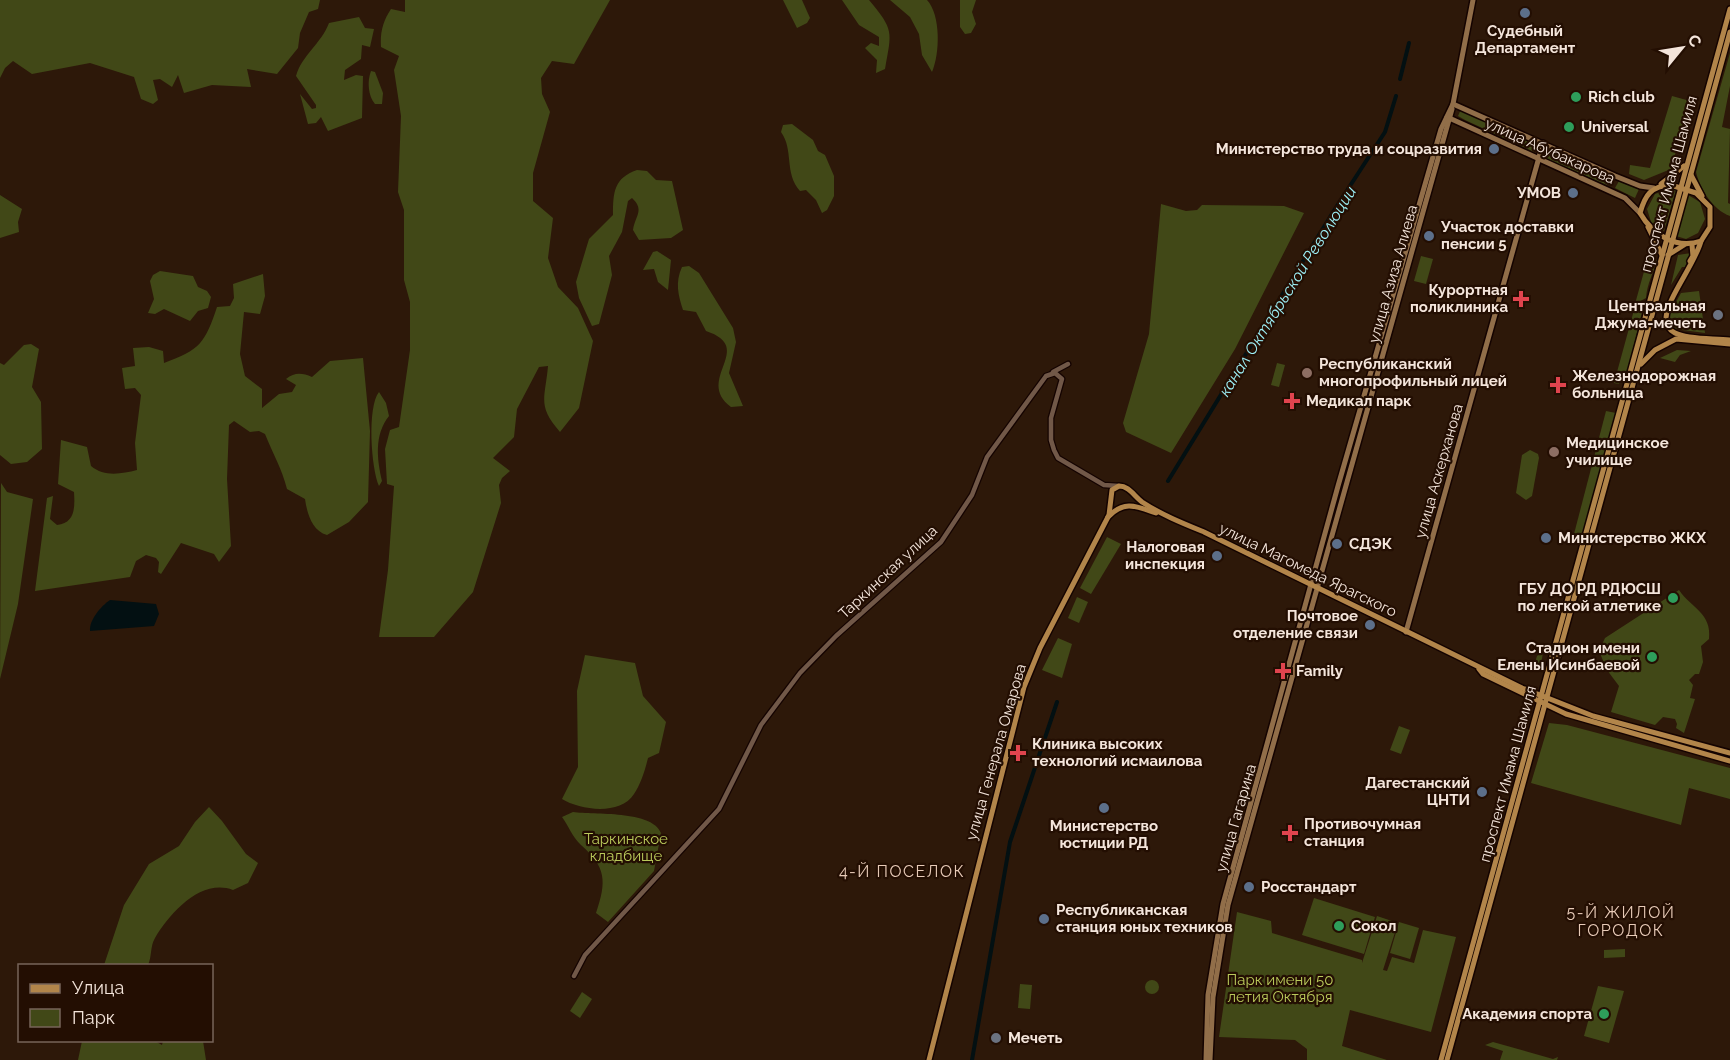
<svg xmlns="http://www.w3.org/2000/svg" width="1730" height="1060" font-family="Raleway,sans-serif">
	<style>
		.green { fill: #414817 }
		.water { fill: #031012 }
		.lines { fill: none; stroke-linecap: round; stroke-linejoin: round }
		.canal { stroke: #031012; stroke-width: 4 }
		.tertiary-casing { stroke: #140300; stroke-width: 7 }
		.secondary-casing { stroke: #140300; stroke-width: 8 }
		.primary-casing { stroke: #140300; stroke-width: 8 }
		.tertiary { stroke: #715848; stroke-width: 4.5 }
		.secondary { stroke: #916e49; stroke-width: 5 }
		.primary { stroke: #b2854a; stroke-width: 5 }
		.service-dot { fill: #5c6f8a; stroke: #230e02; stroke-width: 2 }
		.leisure-dot { fill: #2e9e5b; stroke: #230e02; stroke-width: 2 }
		.health-dot { fill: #e0444e; stroke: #230e02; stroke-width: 2 }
		.worship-dot { fill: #6b7280; stroke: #230e02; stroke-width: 2 }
		.education-dot { fill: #8d6e63; stroke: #230e02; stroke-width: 2 }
		.labels { text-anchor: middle; stroke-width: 4.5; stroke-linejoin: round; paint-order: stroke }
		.poi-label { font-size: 15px; font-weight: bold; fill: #f4e5db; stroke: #230e02; text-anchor: start }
		.street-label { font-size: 15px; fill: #f4e5db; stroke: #230e02 }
		.park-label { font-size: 15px; fill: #baca5b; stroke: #230e02 }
		.water-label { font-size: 16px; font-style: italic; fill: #9ef2f9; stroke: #230e02 }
		.neighbourhood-label { font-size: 16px; letter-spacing: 1.5px; fill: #e8cbb8; stroke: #230e02 }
	</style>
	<rect width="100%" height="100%" fill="#2d1809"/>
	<g class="green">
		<path d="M0,0H320L318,9L309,12L300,33L298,48L277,74L247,69L251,87L212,85L184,93L178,75L172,87L160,79L153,80L158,100L153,104L141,99L134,77L90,63L32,74L13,61L5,68L0,78Z"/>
		<path d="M405,0H610L574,64L552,61L541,78L542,94L550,112L533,173V201L553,218L548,258L558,287L578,308L593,341L579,408L560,432C537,406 545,399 548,366L539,367L517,409L514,437L493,458L510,471L502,478L499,485L501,503L473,592L434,637H379L388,570L394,486L387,484L385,449L390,430L399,427L410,350V302L404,280V210L398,192L401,116L394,70L399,56L381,47C380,32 383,21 391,9L405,12Z"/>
		<path d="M783,0H802L810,18L807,23L797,28Z"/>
		<path d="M842,0H869C894,30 892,31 885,69L876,73L877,60L865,48L871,43L879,46V37L859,25Z"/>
		<path d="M890,0H927C941,15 940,54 932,72L922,55L919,34L910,17Z"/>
		<path d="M960,0H976L972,12L976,24L971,33L965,34L960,27Z"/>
		<path d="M359,17L365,28L374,29L370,47L362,45L361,59L345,70L344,80L356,75L363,76L362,118L328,131L321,117L316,123L308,124L300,94L312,109L316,108V105L296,76C302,55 321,44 329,23Z"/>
		<path d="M1730,53V86L1722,127L1730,129L1728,203L1730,204V216C1713,210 1700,189 1696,172Z"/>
		<path d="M371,71L375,72L383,93L382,104H375C368,96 367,81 371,71Z"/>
		<path d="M1672,96L1690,101L1671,169L1644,180L1629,174L1630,165L1650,168Z"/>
		<path d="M1461,109L1538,144L1534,152L1465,120L1458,116Z"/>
		<path d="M792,124L813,140L818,151L825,155L834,176V196L827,210L822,213L816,200L806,190L800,191C784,173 794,150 781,132L783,125Z"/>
		<path d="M1548,151L1609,178L1607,185L1545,158Z"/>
		<path d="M637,170L647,171L656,180L672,181L683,230L671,238L639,240L633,230C635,216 645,210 632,198L628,201L622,232L609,256L612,275L599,324L592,326L579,298L576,282L589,239L613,215C613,192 614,178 637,170Z"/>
		<path d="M1619,181L1639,189L1635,198L1615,188Z"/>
		<path d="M1669,189L1676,190L1664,231L1652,225L1647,209L1655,194Z"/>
		<path d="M0,195L22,209L18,222L19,232L0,238Z"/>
		<path d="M1688,195L1700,202L1705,219L1698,233L1686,239L1676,236Z"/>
		<path d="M1161,204L1186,211L1197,210L1202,205L1284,206L1304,213L1235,349L1171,453L1126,432L1123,423L1149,334Z"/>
		<path d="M657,251L671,260L668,290L658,282L654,269L643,270L653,252Z"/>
		<path d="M1691,253L1685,267H1682L1671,285L1678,255Z"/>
		<path d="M1421,256L1433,259L1426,284L1414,281Z"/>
		<path d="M1648,257L1657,260C1653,274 1647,284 1646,298L1635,304Z"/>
		<path d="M689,266L699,273L733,328L736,342L729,373L743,406L731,407C694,379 757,348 706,331L696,312L683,310C678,295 675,282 682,267Z"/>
		<path d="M160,271L193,276L198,287L207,291L211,297L208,308L198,311L190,321L164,309L155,314L148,313L154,299L150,281L153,275Z"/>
		<path d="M263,274L265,296L260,314L244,312L240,354L245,376L262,389V408L279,394L292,392L296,385L286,379C295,372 302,373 312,377L330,361L363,358L370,431L368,502L349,522L327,535C312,531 307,513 305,499L287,489C282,469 273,454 265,434L259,431L250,432L234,421L229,425L227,479L231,546L219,562L214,554L181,543L161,574L158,572L159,562L156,558L146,555L136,561L130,577L35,591L47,498L53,496L50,519L57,525C75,523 75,508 74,492L58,484L61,440L87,447L91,466C104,477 121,474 137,470L135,443L141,395L135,388L125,389L122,368L135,366L133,348L149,347L163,351L164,363C200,350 205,343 217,307L230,306L234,298L233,284Z"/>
		<path d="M1699,291L1705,333L1675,329L1669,315L1681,293Z"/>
		<path d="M1644,304L1626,377H1621L1619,384L1614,383L1634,310Z"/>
		<path d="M31,344L39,349L32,387L41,402L42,449L27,462L11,464L0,455V363L4,365L24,345Z"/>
		<path d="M1677,350L1691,351L1680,355L1675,362L1660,358Z"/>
		<path d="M1277,363L1285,365L1279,387L1271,385Z"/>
		<path d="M379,392L386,403L389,416C374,435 377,459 382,481L379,486C371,468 367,407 379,392Z"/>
		<path d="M1606,411L1616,413L1583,536L1574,534Z"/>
		<path d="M1530,450L1538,454L1539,458L1532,496L1526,500L1516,493L1522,455Z"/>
		<path d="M1,483L7,492L33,499L18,604L0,679Z"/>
		<path d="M1107,537L1121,544L1091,594L1080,588Z"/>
		<path d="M1679,590C1691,608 1712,613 1709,639L1701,646L1703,662L1699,674H1695L1689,680L1693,685L1690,698L1695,699L1684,733L1676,728L1677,724L1675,719L1663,717L1655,725L1611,712L1619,686L1607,670L1599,651L1605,638Z"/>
		<path d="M1077,597L1088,602L1079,623L1068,618Z"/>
		<path d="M1058,638L1072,644L1062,678L1042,670Z"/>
		<path d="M1543,652L1540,672H1532L1537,656Z"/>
		<path d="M585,655L635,663L643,696L666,722L659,753L648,758C645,770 641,784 634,794C620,816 580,810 562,799L578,767L577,691Z"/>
		<path d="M1549,723L1567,725L1730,768V799L1689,788L1681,825L1531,783Z"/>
		<path d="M1399,726L1410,730L1401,754L1390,750Z"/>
		<path d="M209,807L222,821L246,854L258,863L248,883L233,890C201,878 170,913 155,938C150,946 152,957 148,965H104L124,905L149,864L179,846L195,822Z"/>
		<path d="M573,812C594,815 652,810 661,833L654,871L608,922L596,913C607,881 606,867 581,845C573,838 568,825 562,817Z"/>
		<path d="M1314,898L1375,917L1364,954L1302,935Z"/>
		<path d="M1237,912L1271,921L1272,933L1362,960V963L1377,916L1398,923L1383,970L1387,971L1392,957L1414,963L1423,930L1456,937L1431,1032L1350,1010L1342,1046L1387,1060H1307V1049L1295,1040L1219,1037Z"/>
		<path d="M1399,922L1419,928L1410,959L1390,953Z"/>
		<path d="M1625,949V957L1604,958V950Z"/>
		<circle cx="1152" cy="987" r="7"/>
		<path d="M1020,984L1032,985L1030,1009L1018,1008Z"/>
		<path d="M1598,986L1624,991L1609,1043L1584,1036Z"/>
		<path d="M582,992L592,999L580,1018L570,1011Z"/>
		<path d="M82,1041H155L162,1045L163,1041H203L206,1060H78Z"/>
		<path d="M1493,1042L1553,1059L1558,1057L1557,1060H1500L1503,1051L1485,1045Z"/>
	</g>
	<path class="water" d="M110,600L156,604L159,614L154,626L90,631C89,620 101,606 110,600Z"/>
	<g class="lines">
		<g class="canal">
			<path d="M1400,79L1409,43"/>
			<path d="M1168,481L1335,209L1385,132L1396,96"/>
			<path d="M972,1060L1010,842L1057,702"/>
		</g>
		<g class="tertiary-casing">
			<g id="tertiary">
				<path d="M1053,372L1068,364"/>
				<path d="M574,976L585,955L719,809L761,725L800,673L836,636L941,542L972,495L987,457L1046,376L1055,373L1062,379L1051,418V440L1054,450L1058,458L1104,485L1119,486"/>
			</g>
		</g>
		<g class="secondary-casing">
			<g id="secondary">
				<path d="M1453,104L1615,176L1640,186L1654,188"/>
				<path d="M1447,117L1625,198L1640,213"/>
				<path d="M1406,632L1543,143"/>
				<path d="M1206,1060L1208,995L1223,904L1338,486L1441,129L1453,104L1473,0"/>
				<path d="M1210,1060L1213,997L1228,905L1452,109"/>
			</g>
		</g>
		<g class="primary-casing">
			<g id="primary">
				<path d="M1691,175L1702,196"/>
				<path d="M1661,184L1684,166"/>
				<path d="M1671,185L1696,193L1710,207V227L1701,241C1676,250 1652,234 1640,213C1645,195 1651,186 1671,185Z"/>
				<path d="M1648,227L1662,255"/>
				<path d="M1701,241C1695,264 1667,298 1666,318C1666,324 1669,330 1675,333C1689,340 1714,338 1730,340"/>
				<path d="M1668,255L1684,245"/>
				<path d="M1690,261L1693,256L1692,245"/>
				<path d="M1641,364L1655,350L1676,339L1730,344"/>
				<path d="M1108,517C1124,500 1136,506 1156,513"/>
				<path d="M1479,669L1483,674L1566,714L1730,761"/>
				<path d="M929,1060L1024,687L1040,648L1109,515L1112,490L1119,486C1129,486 1134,496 1142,502C1162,515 1182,523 1204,532L1522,688L1593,716L1730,753"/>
				<path d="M1441,1060L1730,9"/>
				<path d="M1447,1060L1730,32"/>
			</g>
		</g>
		<use href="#tertiary" class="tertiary"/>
		<use href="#secondary" class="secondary"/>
		<use href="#primary" class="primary"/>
	</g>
	<g class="service-dot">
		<circle cx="1525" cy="13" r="6"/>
		<circle cx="1494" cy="149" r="6"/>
		<circle cx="1573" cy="193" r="6"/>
		<circle cx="1429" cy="236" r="6"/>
		<circle cx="1546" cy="538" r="6"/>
		<circle cx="1337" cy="544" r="6"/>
		<circle cx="1217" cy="556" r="6"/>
		<circle cx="1370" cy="625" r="6"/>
		<circle cx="1482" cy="792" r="6"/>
		<circle cx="1104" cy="808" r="6"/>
		<circle cx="1249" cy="887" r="6"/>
		<circle cx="1044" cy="919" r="6"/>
	</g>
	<g class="leisure-dot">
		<circle cx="1576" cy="97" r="6"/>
		<circle cx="1569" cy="127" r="6"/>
		<circle cx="1673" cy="598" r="6"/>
		<circle cx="1652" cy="657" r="6"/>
		<circle cx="1339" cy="926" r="6"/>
		<circle cx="1604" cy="1014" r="6"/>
	</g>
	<g class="health-dot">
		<path d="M1518 290h6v6h6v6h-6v6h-6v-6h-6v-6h6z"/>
		<path d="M1555 376h6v6h6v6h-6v6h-6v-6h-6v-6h6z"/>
		<path d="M1289 392h6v6h6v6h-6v6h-6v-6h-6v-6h6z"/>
		<path d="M1280 662h6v6h6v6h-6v6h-6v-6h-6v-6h6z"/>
		<path d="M1015 744h6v6h6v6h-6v6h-6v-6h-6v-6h6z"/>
		<path d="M1287 824h6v6h6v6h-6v6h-6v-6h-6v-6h6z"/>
	</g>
	<g class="worship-dot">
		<circle cx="1718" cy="315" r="6"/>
		<circle cx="996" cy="1038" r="6"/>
	</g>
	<g class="education-dot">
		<circle cx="1307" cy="373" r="6"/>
		<circle cx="1554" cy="452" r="6"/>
	</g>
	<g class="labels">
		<g class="poi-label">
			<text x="1525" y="36" text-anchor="middle">Судебный<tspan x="1525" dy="17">Департамент</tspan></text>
			<text x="1588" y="102">Rich club</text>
			<text x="1581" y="132">Universal</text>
			<text x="1482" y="154" text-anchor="end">Министерство труда и соцразвития</text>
			<text x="1561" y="198" text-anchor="end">УМОВ</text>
			<text x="1441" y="232">Участок доставки<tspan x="1441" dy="17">пенсии 5</tspan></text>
			<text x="1508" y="295" text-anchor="end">Курортная<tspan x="1508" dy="17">поликлиника</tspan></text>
			<text x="1706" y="311" text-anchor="end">Центральная<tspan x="1706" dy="17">Джума-мечеть</tspan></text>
			<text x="1319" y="369">Республиканский<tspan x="1319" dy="17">многопрофильный лицей</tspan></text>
			<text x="1572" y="381">Железнодорожная<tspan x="1572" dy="17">больница</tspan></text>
			<text x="1306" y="406">Медикал парк</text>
			<text x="1566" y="448">Медицинское<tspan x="1566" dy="17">училище</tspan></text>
			<text x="1558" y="543">Министерство ЖКХ</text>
			<text x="1349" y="549">СДЭК</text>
			<text x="1205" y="552" text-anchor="end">Налоговая<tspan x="1205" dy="17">инспекция</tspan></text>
			<text x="1661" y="594" text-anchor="end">ГБУ ДО РД РДЮСШ<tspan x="1661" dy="17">по легкой атлетике</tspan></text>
			<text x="1358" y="621" text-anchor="end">Почтовое<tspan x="1358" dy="17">отделение связи</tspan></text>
			<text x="1640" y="653" text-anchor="end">Стадион имени<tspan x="1640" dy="17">Елены Исинбаевой</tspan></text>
			<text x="1296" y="676">Family</text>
			<text x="1032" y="749">Клиника высоких<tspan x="1032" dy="17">технологий исмаилова</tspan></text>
			<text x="1470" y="788" text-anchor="end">Дагестанский<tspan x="1470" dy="17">ЦНТИ</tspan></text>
			<text x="1304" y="829">Противочумная<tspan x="1304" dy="17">станция</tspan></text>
			<text x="1104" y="831" text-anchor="middle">Министерство<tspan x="1104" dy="17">юстиции РД</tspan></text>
			<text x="1261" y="892">Росстандарт</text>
			<text x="1056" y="915">Республиканская<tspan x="1056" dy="17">станция юных техников</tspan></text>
			<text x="1351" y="931">Сокол</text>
			<text x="1592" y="1019" text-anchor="end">Академия спорта</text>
			<text x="1008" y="1043">Мечеть</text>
		</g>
		<g class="street-label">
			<text transform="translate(1550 151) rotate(24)" y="5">улица Абубакарова</text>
			<text transform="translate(1669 184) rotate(-75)" y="5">проспект Имама Шамиля</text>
			<text transform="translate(1393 274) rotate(-74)" y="5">улица Азиза Алиева</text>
			<text transform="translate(1439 471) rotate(-74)" y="5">улица Аскерханова</text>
			<text transform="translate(1308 570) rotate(26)" y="5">улица Магомеда Ярагского</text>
			<text transform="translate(888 572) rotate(-43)" y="5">Таркинская улица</text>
			<text transform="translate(996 752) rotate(-74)" y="5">улица Генерала Омарова</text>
			<text transform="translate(1508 774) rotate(-75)" y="5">проспект Имама Шамиля</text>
			<text transform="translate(1236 818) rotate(-74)" y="5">улица Гагарина</text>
		</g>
		<g class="park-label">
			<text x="626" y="844">Таркинское<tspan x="626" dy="17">кладбище</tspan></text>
			<text x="1280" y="985">Парк имени 50<tspan x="1280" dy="17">летия Октября</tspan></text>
		</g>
		<g class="water-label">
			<text transform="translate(1287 291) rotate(-58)" y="6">канал Октябрьской Революции</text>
		</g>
		<g class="neighbourhood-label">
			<text x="902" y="877">4-Й ПОСЕЛОК</text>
			<text x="1621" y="918">5-Й ЖИЛОЙ<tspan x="1621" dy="18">ГОРОДОК</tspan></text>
		</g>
	</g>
	<rect x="18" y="964" width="195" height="78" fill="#230e02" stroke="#776459" stroke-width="1.5"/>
	<rect x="30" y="984" width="30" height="9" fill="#b2854a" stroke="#776459" stroke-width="1.5"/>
	<text x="72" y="994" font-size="18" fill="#f4e5db">Улица</text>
	<rect x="30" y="1009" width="30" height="18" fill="#414817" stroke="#776459" stroke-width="1.5"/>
	<text x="72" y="1024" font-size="18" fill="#f4e5db">Парк</text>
	<g transform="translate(1682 48) rotate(60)" stroke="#230e02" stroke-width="4.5" paint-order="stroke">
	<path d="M0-4.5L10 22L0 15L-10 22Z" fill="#f4e5db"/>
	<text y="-9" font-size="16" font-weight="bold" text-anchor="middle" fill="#f4e5db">С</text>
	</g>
</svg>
